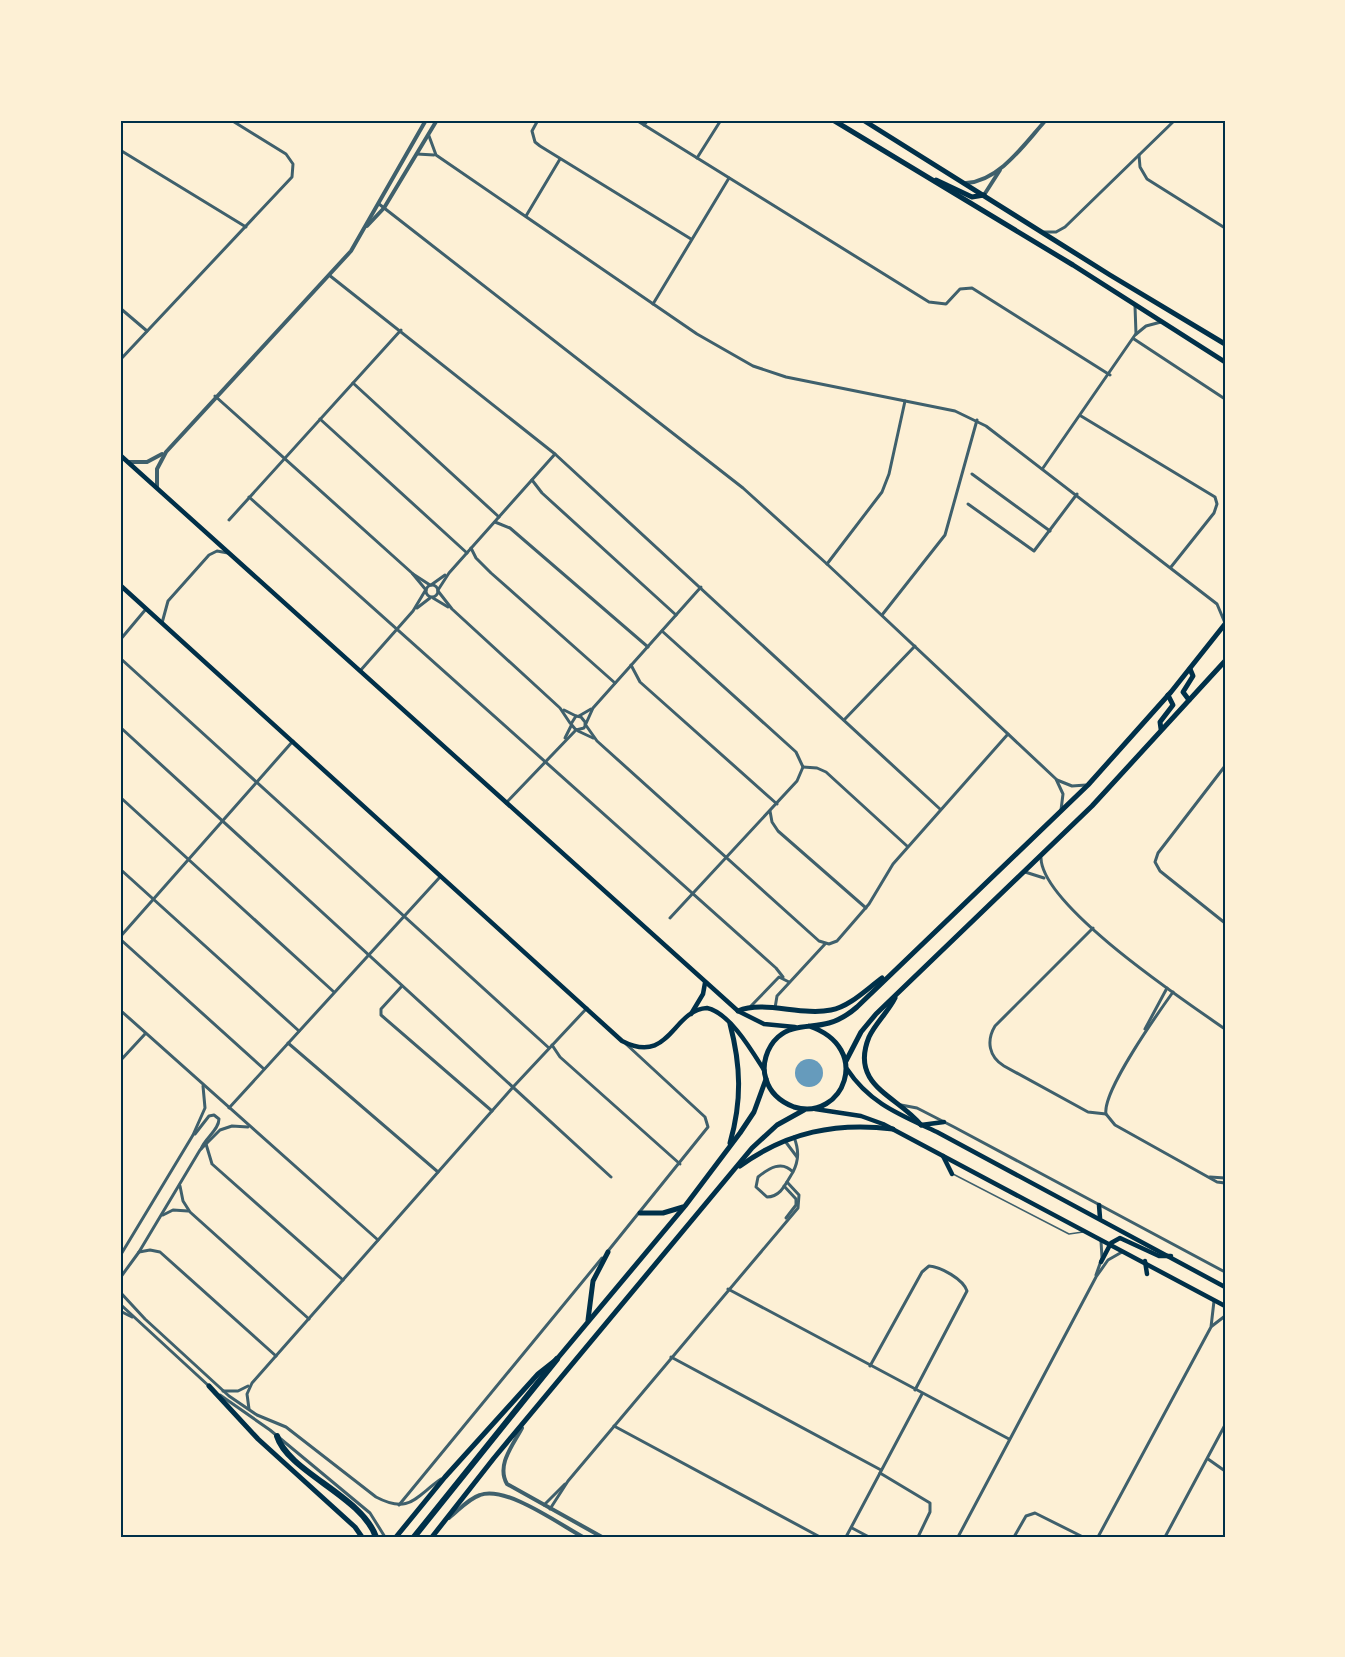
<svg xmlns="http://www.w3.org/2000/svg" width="1345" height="1657" font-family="'Titillium Web',sans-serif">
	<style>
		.water { fill: #669bbc }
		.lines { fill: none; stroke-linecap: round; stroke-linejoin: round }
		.service { stroke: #3f606c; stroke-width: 1.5 }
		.minor { stroke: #3f606c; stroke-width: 3 }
		.tertiary { stroke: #3f606c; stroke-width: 4 }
		.secondary { stroke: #003049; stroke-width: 4.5 }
		.primary { stroke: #003049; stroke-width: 5 }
		.motorway { stroke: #003049; stroke-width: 6 }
		.neatline { fill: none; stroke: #003049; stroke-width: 2 }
	</style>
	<rect width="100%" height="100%" fill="#fdf0d5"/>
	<circle class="water" cx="809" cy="1073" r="14"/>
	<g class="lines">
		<path class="service" d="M953,1174L1069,1234L1083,1232"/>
		<g class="minor">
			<path d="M538,120L532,131L535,142L540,146L691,239"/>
			<path d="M636,120L929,302L946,304L960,289L972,288L1110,375"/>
			<path d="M644,125L648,120"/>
			<path d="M429,136L436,155L697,334L753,366L786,377L955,411L986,426L1217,604L1225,623"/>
			<path d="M120,150L246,227"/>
			<path d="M417,154L434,155"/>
			<path d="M1139,155L1140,167L1147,179L1225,228"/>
			<path d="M697,158L721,120"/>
			<path d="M379,204L743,488L827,564L1056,779L1063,794L1061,810"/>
			<path d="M526,216L560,159"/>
			<path d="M1044,232H1056L1065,227L1175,120"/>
			<path d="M329,275L555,454L940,809"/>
			<path d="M653,304L729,178"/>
			<path d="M1135,306L1136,334"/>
			<path d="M120,308L147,331"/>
			<path d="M1134,339L1225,399"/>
			<path d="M120,360L292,177L293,164L286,154L231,120"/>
			<path d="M353,383L499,517"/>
			<path d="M215,396L412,573L426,590"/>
			<path d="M1081,416L1215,497L1217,504L1214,513L1171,567"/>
			<path d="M320,419L467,553"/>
			<path d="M1043,468L1135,335L1146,326L1161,322"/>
			<path d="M972,474L1050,531"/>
			<path d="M532,480L542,493L676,615"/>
			<path d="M249,497L776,968L783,977"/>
			<path d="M968,504L1034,551L1077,494"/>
			<path d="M229,520L401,330"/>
			<path d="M495,522L510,528L648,647"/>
			<path d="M471,548L476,558L491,573L615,683"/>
			<path d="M827,564L882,492L889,474L905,401"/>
			<path d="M413,574L430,585"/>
			<circle cx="432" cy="591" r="6"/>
			<path d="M431,585L445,575"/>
			<path d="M438,590L449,573L555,454"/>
			<path d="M438,591L452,609L560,708L570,723"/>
			<path d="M433,598L448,607"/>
			<path d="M417,608L430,598"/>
			<path d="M882,615L945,535L977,420"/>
			<path d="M162,623L168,601L209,555L217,551L228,553"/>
			<path d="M662,631L796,752L803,767L797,781L670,918"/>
			<path d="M120,640L146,609"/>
			<path d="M120,658L549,1048"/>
			<path d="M631,665L640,682L777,804"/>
			<path d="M360,671L413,611L425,591"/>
			<path d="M564,710L576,716"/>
			<path d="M579,716L591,709"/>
			<path d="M844,720L915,646"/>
			<path d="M585,722L581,717L576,716L571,724L576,730L584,728L593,708L701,587"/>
			<path d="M585,724L597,741L819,941L829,944L837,941L869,904L893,864L1008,734"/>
			<path d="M120,727L611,1177"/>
			<path d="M578,731L593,738"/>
			<path d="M565,738L571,726"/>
			<path d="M1225,766L1158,853L1155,862L1160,871L1225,923"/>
			<path d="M803,767L817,768L826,772L907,846"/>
			<path d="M1057,780L1072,786L1086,785"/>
			<path d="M120,797L334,992"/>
			<path d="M506,803L575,731"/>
			<path d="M770,811L772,822L778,831L866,908"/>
			<path d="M1041,858C1042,906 1185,1001 1225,1029"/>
			<path d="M120,869L299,1031"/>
			<path d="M1025,872L1044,878"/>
			<path d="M1093,928L995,1026C986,1041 989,1057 1004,1066L1088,1112L1106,1114"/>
			<path d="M120,937L293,741"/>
			<path d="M120,939L264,1069"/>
			<path d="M402,986L381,1009V1015L492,1111"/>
			<path d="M1173,992C1158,1013 1102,1092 1106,1114L1115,1125L1217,1182L1225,1183"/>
			<path d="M751,1006L779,977L789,982"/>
			<path d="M775,1008L777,996L825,944"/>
			<path d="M120,1010L378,1240"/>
			<path d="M1145,1029L1167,988"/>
			<path d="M288,1043L438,1172"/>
			<path d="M552,1045L560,1057L680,1164"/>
			<path d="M120,1061L145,1034"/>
			<path d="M901,1105L917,1108L954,1127L1225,1272"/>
			<path d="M229,1108L440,877"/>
			<path d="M195,1134L209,1116L214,1115L219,1119C219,1130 205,1138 201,1149"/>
			<path d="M785,1141L797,1157"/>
			<path d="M206,1144L212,1164L343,1280"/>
			<path d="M793,1172C782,1160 769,1168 758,1177L756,1187L767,1197C781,1197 786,1183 793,1172C799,1160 799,1150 794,1137"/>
			<path d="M1210,1177L1225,1178"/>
			<path d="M180,1186L183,1201L190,1212L309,1319"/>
			<path d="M784,1186L796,1199V1205L786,1218"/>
			<path d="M163,1215L173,1210L188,1211"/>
			<path d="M608,1251L708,1127L705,1117L626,1044"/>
			<path d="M139,1252L150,1250L160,1252L276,1356"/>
			<path d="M120,1256L193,1135L205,1108L203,1086"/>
			<path d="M1096,1275L1102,1258L1101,1241"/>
			<path d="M120,1278L139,1252L200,1150L220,1130L232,1126L248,1127"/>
			<path d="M728,1289L1009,1439"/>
			<path d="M120,1292L145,1319L229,1396L257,1415L286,1427L376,1497C410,1515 416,1496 441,1479"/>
			<path d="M120,1304L210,1387"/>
			<path d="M120,1311L132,1317"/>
			<path d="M1212,1326L1225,1316"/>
			<path d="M671,1357L881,1470"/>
			<path d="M870,1366L922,1272L929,1266C941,1267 963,1279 967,1291L915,1390"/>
			<path d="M223,1391H238L248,1386"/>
			<path d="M220,1395L270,1430L370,1513L385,1537"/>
			<path d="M249,1409L247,1394L252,1383L514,1086L587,1008"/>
			<path d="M614,1426L820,1537"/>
			<path d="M1208,1459L1225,1471"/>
			<path d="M880,1473L930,1503V1512L918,1537"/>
			<path d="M399,1505L602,1258"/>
			<path d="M544,1505L565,1484"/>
			<path d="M550,1509L568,1481L798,1208L799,1195L787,1182"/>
			<path d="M852,1528L869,1537"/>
			<path d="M846,1537L922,1394"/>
			<path d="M958,1537L1096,1277L1108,1260L1122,1252"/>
			<path d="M1014,1537L1026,1516L1035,1513L1083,1537"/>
			<path d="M1098,1537L1211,1327L1214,1301"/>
			<path d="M1165,1537L1225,1425"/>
		</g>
		<g class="tertiary">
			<path d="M966,183C1000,181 1025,143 1046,120"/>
			<path d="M984,195L1000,170"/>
			<path d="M367,226L384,208L437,120"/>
			<path d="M129,462H147L162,454"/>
			<path d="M157,487V469L166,452L351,251L426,120"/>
			<path d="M522,1428C513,1445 496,1465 507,1484L602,1537"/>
			<path d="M449,1518C459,1510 468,1499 480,1495C505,1485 559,1524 583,1537"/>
		</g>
		<g class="secondary">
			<path d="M120,455L738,1011L764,1024L795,1027"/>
			<path d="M120,585L622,1041C670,1066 672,1010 707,1008C730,1013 752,1051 764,1070"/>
			<path d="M691,1014L703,994L705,983"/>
			<path d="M847,1069C870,1104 901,1115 937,1132L1225,1287"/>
			<path d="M815,1109L861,1116L883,1124L1225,1306"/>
			<path d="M921,1125L944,1122"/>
			<path d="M943,1156L952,1174"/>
			<path d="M1099,1205L1100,1218"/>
			<path d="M1145,1261L1147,1274"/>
			<path d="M1101,1262L1111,1243L1120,1238L1159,1256H1171"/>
		</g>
		<g class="primary">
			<path d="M833,120L1073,265L1225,362"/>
			<path d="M863,120L1110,275L1225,344"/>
			<path d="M936,180L972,197L984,195"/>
			<path d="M1189,700L1183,692L1193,676L1190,669"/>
			<path d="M1161,729L1160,722L1173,705L1168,695"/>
			<path d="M895,998C888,1012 875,1024 869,1037C849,1086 898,1096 921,1125"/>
			<path d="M738,1011C763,1000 801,1016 831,1010C849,1007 867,989 882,978"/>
			<path d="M730,1024C741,1066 742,1101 730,1143"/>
			<path d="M809,1026C874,1048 843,1122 794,1107C781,1102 770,1093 766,1079C761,1065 767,1047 778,1037C792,1024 812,1028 829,1023C840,1020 849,1014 857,1007L1088,785L1171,692L1225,624"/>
			<path d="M846,1061L861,1032L876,1014L1092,806L1225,661"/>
			<path d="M740,1166C787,1132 836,1122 893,1129"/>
			<path d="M640,1213H663L683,1207"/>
			<path d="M588,1320L593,1281L608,1252"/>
			<path d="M209,1386L258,1439L355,1527L362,1537"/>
			<path d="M396,1537L445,1477L538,1374L557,1359L685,1206L740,1133L754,1112L766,1079"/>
			<path d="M432,1537L494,1458L752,1148L777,1125L804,1110"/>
		</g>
		<g class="motorway">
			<path d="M277,1436C288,1472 362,1496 376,1537"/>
			<path d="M414,1537L557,1359"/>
		</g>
	</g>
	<rect width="1345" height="1657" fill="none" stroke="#fdf0d5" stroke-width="243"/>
	<rect x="122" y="122" width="1102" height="1414" class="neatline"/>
</svg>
